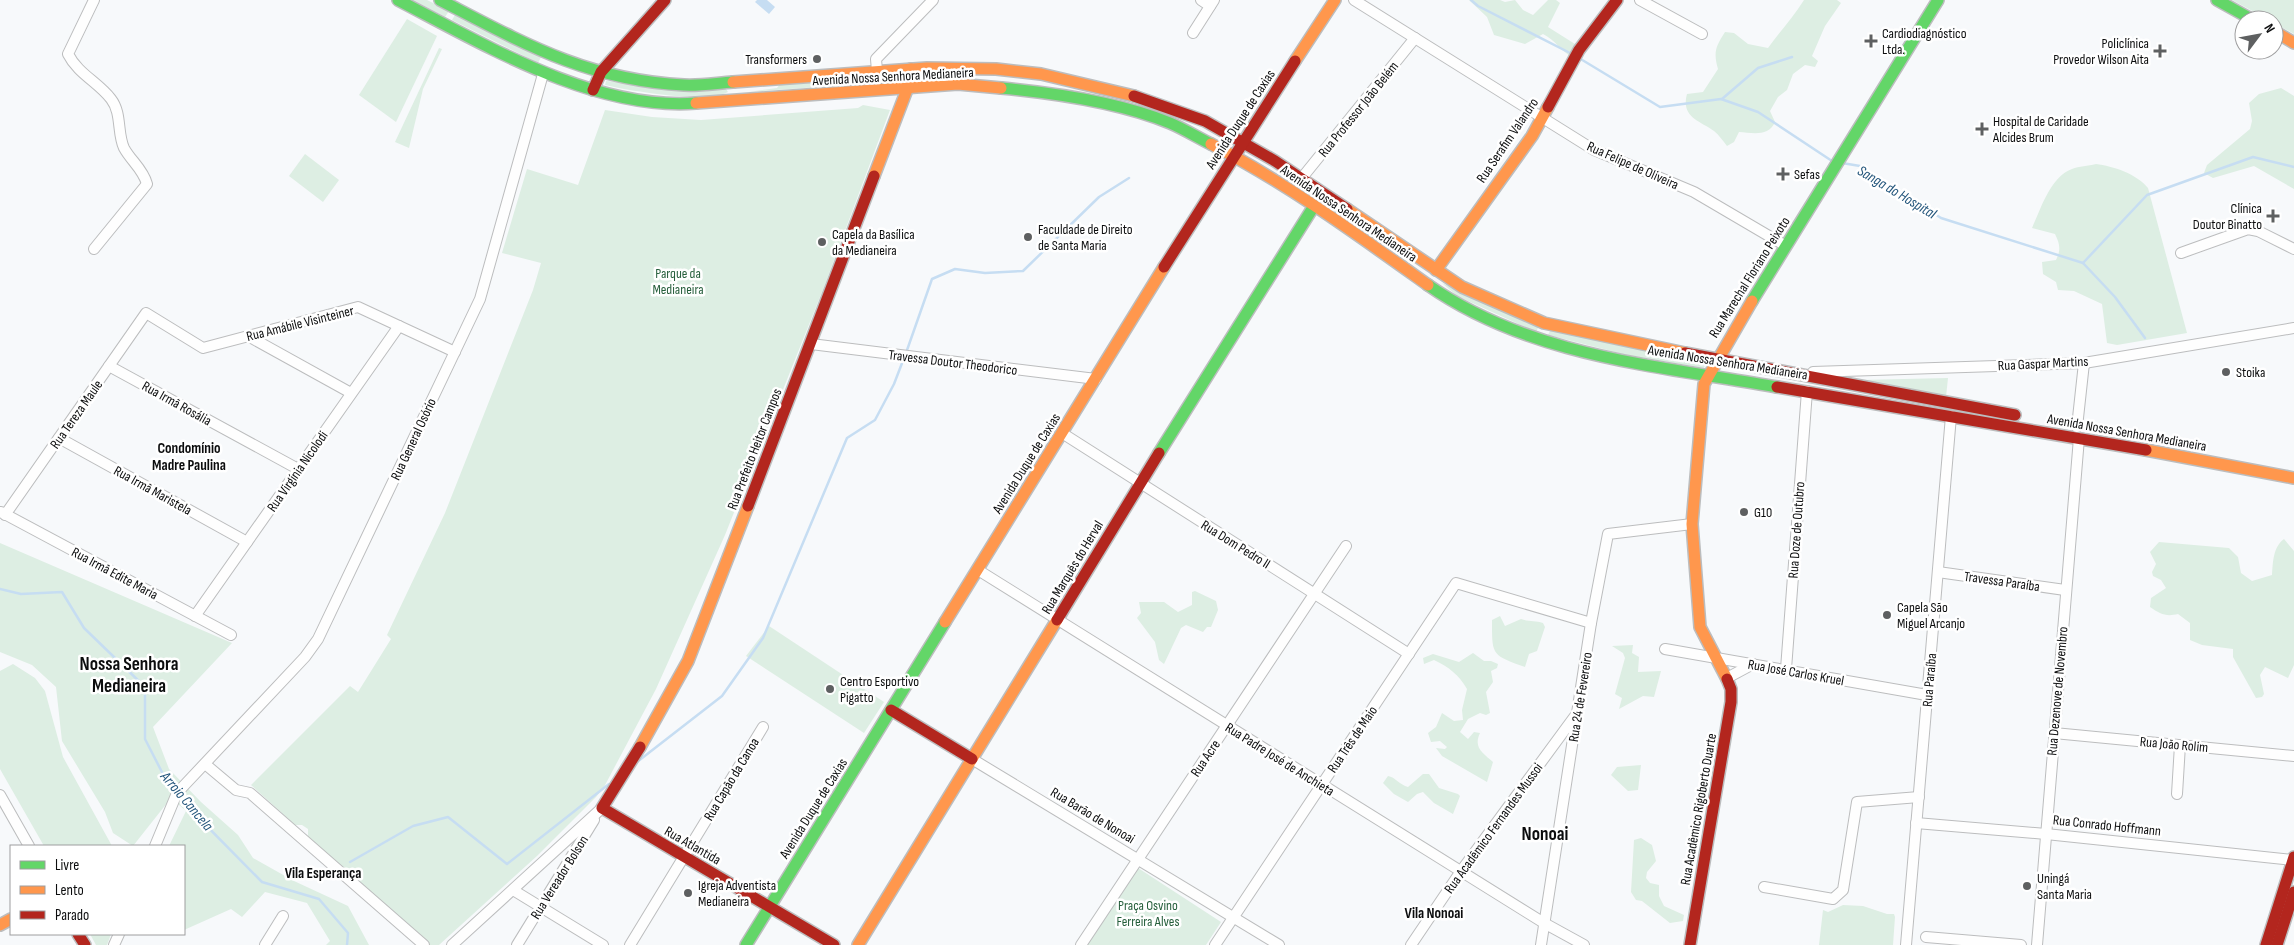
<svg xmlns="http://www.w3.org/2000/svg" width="2294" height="945" font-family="'Sofia Sans Condensed',sans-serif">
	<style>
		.green { fill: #ddeee3 }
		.water { fill: #c6ddf2 }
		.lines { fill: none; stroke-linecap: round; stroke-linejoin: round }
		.stream { stroke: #c6ddf2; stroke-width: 2.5 }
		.street-casing { stroke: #bcbdbe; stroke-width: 12 }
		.fast-casing { stroke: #bcbdbe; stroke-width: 14 }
		.slow-casing { stroke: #bcbdbe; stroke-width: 14 }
		.jam-casing { stroke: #bcbdbe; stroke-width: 14 }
		.street { stroke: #fefefe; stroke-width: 10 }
		.fast { stroke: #63d668; stroke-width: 11 }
		.slow { stroke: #ff974d; stroke-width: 11 }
		.jam { stroke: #b3261e; stroke-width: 11 }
		.poi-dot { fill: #5e6061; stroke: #fff; stroke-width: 2 }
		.labels { text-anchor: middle; stroke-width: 5; stroke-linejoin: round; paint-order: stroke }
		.poi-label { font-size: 14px; fill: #0c0d0e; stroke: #fff; text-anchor: start }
		.street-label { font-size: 14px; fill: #0c0d0e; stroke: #fff }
		.park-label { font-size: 14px; fill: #255e3b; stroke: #fff }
		.water-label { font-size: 15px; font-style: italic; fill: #24567c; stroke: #fff }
		.neighbourhood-label { font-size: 15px; font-weight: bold; fill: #0c0d0e; stroke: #fff }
		.district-label { font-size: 19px; font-weight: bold; fill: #0c0d0e; stroke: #fff }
	</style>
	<rect width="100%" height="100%" fill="#f7f9fb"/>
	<g class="green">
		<path d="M413,0H427L449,11L445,17Z"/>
		<path d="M1469,0H1500L1505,2L1515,0L1523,10L1533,15L1548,0H1556L1560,3L1548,27L1575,44L1572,57C1561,51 1555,40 1543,34L1525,44L1494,35L1487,17Z"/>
		<path d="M1804,0H1837L1841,3L1825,26L1812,56L1818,61L1815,67L1805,65L1793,74L1787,90L1778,97L1770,111L1775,122C1769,137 1752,133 1739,132L1734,142L1727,146C1723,141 1719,135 1714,131C1698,120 1681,117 1687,94L1703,92L1718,69C1713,52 1716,46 1725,32L1734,33L1748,44L1768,48C1780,31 1793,18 1804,0Z"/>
		<path d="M2232,0H2294V34L2274,23V20H2269Z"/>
		<path d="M455,15L541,57L538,63L452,20Z"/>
		<path d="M407,19L437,36L396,122L359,95Z"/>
		<path d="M439,48L442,49L423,89L409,148L395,142Z"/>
		<path d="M903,74L902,81L748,92L777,88L780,84Z"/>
		<path d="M606,81L726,89L728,92C706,104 631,91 605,85Z"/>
		<path d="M2281,88L2294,96V189L2254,166L2213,178L2204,173L2207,165L2250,129L2252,121L2249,103L2259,94Z"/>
		<path d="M863,105L890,110L824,287L725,535L656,689L604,787L596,797L537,856L439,945H429L308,837V829L302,825H295L251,785L350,686L358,692L391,639L387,635L445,513L533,290L541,263L502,253L527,169L578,185L605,110L652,117L701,120L858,108Z"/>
		<path d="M305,154L339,180L323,202L289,176Z"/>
		<path d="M2096,164C2113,166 2137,174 2148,188L2187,333L2117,345L2107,343L2102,304L2074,291L2058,290L2056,282L2043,274L2042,262L2056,260C2061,250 2060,244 2055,234L2032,228C2041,209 2050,177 2072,169C2079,166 2088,166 2096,164Z"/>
		<path d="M1442,283L1539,326L1536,332L1457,296Z"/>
		<path d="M1551,329L1705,365L1704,368L1627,355L1548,335Z"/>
		<path d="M1948,378L1946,397L1860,380Z"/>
		<path d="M2284,539L2294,551V665L2288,678L2265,667L2260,675L2264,694L2262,697L2256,698L2233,657V649L2202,645L2190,640V623L2178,614C2166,617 2160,614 2150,607L2151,598L2166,588L2161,580L2153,576L2152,572L2156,564L2150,552L2159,542L2229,548L2238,557L2241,573L2252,581L2272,575C2273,562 2273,547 2284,539Z"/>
		<path d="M0,543L232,643L153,727L169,769L201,802L238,835L253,858L294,881L348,906L369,945H326L330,941L307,903L265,892L242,917L231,909L184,930V846H169L186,811L171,798L133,846L113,833L105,812L62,741L56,687L32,665L0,652Z"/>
		<path d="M1195,591L1216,601L1218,610L1211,627H1207L1203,632L1186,625L1181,628L1164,664L1159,660L1155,642L1137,618L1141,613L1139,602H1164L1178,612L1192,605V592Z"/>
		<path d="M1500,616L1505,626L1521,619C1529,622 1535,620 1543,623L1545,627L1537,651L1529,654L1525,667C1491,655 1492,655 1492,620Z"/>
		<path d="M769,626L884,702L864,733L746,656Z"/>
		<path d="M1633,645L1632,653L1639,657L1638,672L1661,671L1654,697L1643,696L1619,709L1622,698L1615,694L1625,658L1623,653L1612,646Z"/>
		<path d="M1473,653L1484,661H1491L1498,664L1497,668L1491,671L1493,682L1486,692L1490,713L1486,715L1480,713L1468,719L1460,732L1468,739L1474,732L1480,733C1473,748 1483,753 1493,762L1487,782L1442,756L1436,748L1445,749L1447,747L1440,741L1431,742L1428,733L1436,727L1442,713L1454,721L1463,720L1462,710L1467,689C1459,675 1449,667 1434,660L1424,664L1423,658L1433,654L1459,662Z"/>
		<path d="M13,664L35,678L45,691L63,757L112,846H44L0,769V671Z"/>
		<path d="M1641,765L1638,790L1628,791L1611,775L1617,767Z"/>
		<path d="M1423,774H1429L1439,788L1458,794L1460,796L1453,814L1434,803L1423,792L1417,794L1408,802L1394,794L1383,783L1388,776C1395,777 1400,785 1408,787Z"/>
		<path d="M1641,838L1652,845L1656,861L1647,872L1646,878L1650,883L1659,885V896L1664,906L1684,915L1683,921L1670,923L1642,901L1636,900L1631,892L1634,840Z"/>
		<path d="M1138,868L1221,922L1206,945H1087Z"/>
		<path d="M1843,905L1863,906L1887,914H1894L1895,917L1893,945H1819L1823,910L1828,912Z"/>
		<path d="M90,934H111L107,945H96Z"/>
	</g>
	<path class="water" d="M757,0H767L775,7L769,14L755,2Z"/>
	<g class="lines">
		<g class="stream">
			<path d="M1471,0L1478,6L1572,54"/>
			<path d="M1579,58L1660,107L1721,99L1758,112L1832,161"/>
			<path d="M1722,99L1758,68L1792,57"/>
			<path d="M1842,163L1860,166L1941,218L2083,263L2147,195L2253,157L2294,167"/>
			<path d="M2083,263L2115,297L2145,338"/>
			<path d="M906,353L932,279L955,269L985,273L1023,271L1099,197L1129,178"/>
			<path d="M0,589L21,594L62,592L84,628L145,687V739L165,778L175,790"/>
			<path d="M637,762L722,696L763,638L847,438L875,420L894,384L904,358"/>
			<path d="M180,796L190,809L262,882L319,899L348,933L347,945"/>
			<path d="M350,862L413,826L448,817L507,864L609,784"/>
		</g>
		<g class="street-casing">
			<g id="street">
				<path d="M1201,0L1210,6"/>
				<path d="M1354,0L1594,150L1694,192L1786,246"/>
				<path d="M1640,0L1702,34"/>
				<path d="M1193,33L1214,0"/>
				<path d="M877,71L876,59L933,0"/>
				<path d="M1301,179L1415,38"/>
				<path d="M94,249L147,184C143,169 131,161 124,148C117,133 122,113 111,99C98,82 78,74 68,54L94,0"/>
				<path d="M2181,253L2248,229L2258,231L2294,249"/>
				<path d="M248,336L351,393"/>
				<path d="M811,344L1096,379"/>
				<path d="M109,366L298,469"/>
				<path d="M1813,372L2084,363L2294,328"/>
				<path d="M2077,427L2084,363"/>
				<path d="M1062,433L1409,654"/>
				<path d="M59,438L247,542"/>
				<path d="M1,512L231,635"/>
				<path d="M5,515L146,313L203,348L358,307L455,352"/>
				<path d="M978,570L1544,923L1584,945"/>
				<path d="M1938,572L2065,590"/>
				<path d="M195,616L399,326"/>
				<path d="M1665,649L1927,695"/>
				<path d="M1786,669L1807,391"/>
				<path d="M1727,678L1753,664"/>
				<path d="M2054,733L2294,756"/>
				<path d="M972,759L1279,945"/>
				<path d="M205,764L236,790L250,793L424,945"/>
				<path d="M2177,794L2180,745"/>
				<path d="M0,795L29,846"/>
				<path d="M1916,823L2046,834L2293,860"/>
				<path d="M155,846L177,793L305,657L318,639L480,299L543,74"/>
				<path d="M1764,887L1833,899L1843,890L1857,802L1919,797"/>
				<path d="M513,890L603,945"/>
				<path d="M1926,937L2021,945"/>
				<path d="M114,945L119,934"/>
				<path d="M265,945L283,916"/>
				<path d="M452,945L602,808"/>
				<path d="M517,945L594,820"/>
				<path d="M630,945L763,727"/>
				<path d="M1081,945L1346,546"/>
				<path d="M1215,945L1456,583L1591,623"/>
				<path d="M1411,945L1461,871L1575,716"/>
				<path d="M1541,945L1591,623L1608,534L1692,524"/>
				<path d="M1906,945L1951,416"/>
				<path d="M2037,945L2079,438"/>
			</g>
		</g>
		<g class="fast-casing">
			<g id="fast">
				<path d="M398,0C485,45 595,111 696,103"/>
				<path d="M440,0C523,43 587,80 684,85C700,86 717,83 733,82"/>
				<path d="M2217,0L2253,20"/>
				<path d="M1001,88C1055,93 1119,102 1170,123C1184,129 1197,137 1211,144"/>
				<path d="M1428,285C1529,356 1658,366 1777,387"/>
				<path d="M1752,301L1938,0"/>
				<path d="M1159,453L1314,206"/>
				<path d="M746,945L945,622"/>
			</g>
		</g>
		<g class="slow-casing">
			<g id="slow">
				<path d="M2274,31L2294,43"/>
				<path d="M1295,61L1335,0"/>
				<path d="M733,82L927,68L996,69L1041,74L1134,96"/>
				<path d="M696,103L958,84L1001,88"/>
				<path d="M1211,144C1288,184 1358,235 1428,285"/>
				<path d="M874,176L908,87L911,69"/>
				<path d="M1347,209L1462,287L1544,323L1685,353"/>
				<path d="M1436,270L1532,136L1548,107"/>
				<path d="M2146,450L2294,478"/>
				<path d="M945,622L1164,267"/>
				<path d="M1727,679L1700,627L1692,524L1704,384L1752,301"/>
				<path d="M640,747L688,661L748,506"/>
				<path d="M0,925L11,919"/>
				<path d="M858,945L1057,620"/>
			</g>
		</g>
		<g class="jam-casing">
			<g id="jam">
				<path d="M593,90L601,72L665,0"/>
				<path d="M1134,96L1205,121L1275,161L1347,209"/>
				<path d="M1548,107L1579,50L1617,0"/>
				<path d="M1164,267L1295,61"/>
				<path d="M1685,353L2015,415"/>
				<path d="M1777,387L2146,450"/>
				<path d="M748,506L874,176"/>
				<path d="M1057,620L1159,453"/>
				<path d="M891,710L972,759"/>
				<path d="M640,747L602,808L834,945"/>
				<path d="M78,934L85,945"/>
				<path d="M1690,945L1731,702V689L1727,679"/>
				<path d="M2266,945L2294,857"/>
				<path d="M2277,945L2294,892"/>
			</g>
		</g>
		<use href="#street" class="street"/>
		<use href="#fast" class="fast"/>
		<use href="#slow" class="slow"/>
		<use href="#jam" class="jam"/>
	</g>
	<g class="poi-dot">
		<path d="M1868.5 33.5h5v5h5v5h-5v5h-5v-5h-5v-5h5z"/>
		<path d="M2157.5 43.5h5v5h5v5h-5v5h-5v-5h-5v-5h5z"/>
		<circle cx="817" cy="59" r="5"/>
		<path d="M1979.5 121.5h5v5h5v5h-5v5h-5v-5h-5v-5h5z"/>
		<path d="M1780.5 166.5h5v5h5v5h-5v5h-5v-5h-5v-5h5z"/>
		<path d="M2270.5 208.5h5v5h5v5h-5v5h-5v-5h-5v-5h5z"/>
		<circle cx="1028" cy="237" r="5"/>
		<circle cx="822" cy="242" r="5"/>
		<circle cx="2226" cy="372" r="5"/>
		<circle cx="1744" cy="512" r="5"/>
		<circle cx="1887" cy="615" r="5"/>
		<circle cx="830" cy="689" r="5"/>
		<circle cx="2027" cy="886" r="5"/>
		<circle cx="688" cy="893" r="5"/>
	</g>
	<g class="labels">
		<g class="poi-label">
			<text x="1882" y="38">Cardiodiagnóstico<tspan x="1882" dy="16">Ltda.</tspan></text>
			<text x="2149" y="48" text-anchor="end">Policlínica<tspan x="2149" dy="16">Provedor Wilson Aita</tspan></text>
			<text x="807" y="64" text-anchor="end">Transformers</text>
			<text x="1993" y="126">Hospital de Caridade<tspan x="1993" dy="16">Alcides Brum</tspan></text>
			<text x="1794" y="179">Sefas</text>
			<text x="2262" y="213" text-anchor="end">Clínica<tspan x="2262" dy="16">Doutor Binatto</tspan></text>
			<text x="1038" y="234">Faculdade de Direito<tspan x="1038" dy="16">de Santa Maria</tspan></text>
			<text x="832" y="239">Capela da Basílica<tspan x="832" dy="16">da Medianeira</tspan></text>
			<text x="2236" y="377">Stoika</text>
			<text x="1754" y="517">G10</text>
			<text x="1897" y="612">Capela São<tspan x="1897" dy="16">Miguel Arcanjo</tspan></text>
			<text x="840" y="686">Centro Esportivo<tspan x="840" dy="16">Pigatto</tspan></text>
			<text x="2037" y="883">Uningá<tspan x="2037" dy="16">Santa Maria</tspan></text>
			<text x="698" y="890">Igreja Adventista<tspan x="698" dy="16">Medianeira</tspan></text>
		</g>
		<g class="street-label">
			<text transform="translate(893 76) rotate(-3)" y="5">Avenida Nossa Senhora Medianeira</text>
			<text transform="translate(1358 109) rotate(-51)" y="5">Rua Professor João Belém</text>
			<text transform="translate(1240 119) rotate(-57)" y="5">Avenida Duque de Caxias</text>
			<text transform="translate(1507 140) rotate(-56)" y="5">Rua Serafim Valandro</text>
			<text transform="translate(1633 165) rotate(24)" y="5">Rua Felipe de Oliveira</text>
			<text transform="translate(1349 213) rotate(34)" y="5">Avenida Nossa Senhora Medianeira</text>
			<text transform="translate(1749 277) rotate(-58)" y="5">Rua Marechal Floriano Peixoto</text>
			<text transform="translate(300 323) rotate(-14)" y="5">Rua Amábile Visinteiner</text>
			<text transform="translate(953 362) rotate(7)" y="5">Travessa Doutor Theodorico</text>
			<text transform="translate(1728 362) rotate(9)" y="5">Avenida Nossa Senhora Medianeira</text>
			<text transform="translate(2043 363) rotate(-3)" y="5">Rua Gaspar Martins</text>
			<text transform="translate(177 403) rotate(29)" y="5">Rua Irmã Rosália</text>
			<text transform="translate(76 414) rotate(-55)" y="5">Rua Tereza Maule</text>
			<text transform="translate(2127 432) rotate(10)" y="5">Avenida Nossa Senhora Medianeira</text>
			<text transform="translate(413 439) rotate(-65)" y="5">Rua General Osório</text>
			<text transform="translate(754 449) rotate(-69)" y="5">Rua Prefeito Heitor Campos</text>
			<text transform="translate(1026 463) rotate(-58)" y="5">Avenida Duque de Caxias</text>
			<text transform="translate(297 471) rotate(-55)" y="5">Rua Virgínia Nicolodi</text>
			<text transform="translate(153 490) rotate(29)" y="5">Rua Irmã Maristela</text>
			<text transform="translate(1796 530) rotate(-86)" y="5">Rua Doze de Outubro</text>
			<text transform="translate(1236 544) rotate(32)" y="5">Rua Dom Pedro II</text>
			<text transform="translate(1072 567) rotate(-59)" y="5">Rua Marquês do Herval</text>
			<text transform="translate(115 573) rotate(28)" y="5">Rua Irmã Edite Maria</text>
			<text transform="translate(2002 581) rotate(8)" y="5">Travessa Paraíba</text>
			<text transform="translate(1796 672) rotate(10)" y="5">Rua José Carlos Kruel</text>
			<text transform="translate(1929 680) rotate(-85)" y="5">Rua Paraíba</text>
			<text transform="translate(2057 691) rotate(-85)" y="5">Rua Dezenove de Novembro</text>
			<text transform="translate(1580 697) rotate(-81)" y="5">Rua 24 de Fevereiro</text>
			<text transform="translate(1352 739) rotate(-56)" y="5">Rua Três de Maio</text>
			<text transform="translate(2174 744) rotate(5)" y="5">Rua João Rolim</text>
			<text transform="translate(1205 758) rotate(-56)" y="5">Rua Acre</text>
			<text transform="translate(1280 759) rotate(32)" y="5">Rua Padre José de Anchieta</text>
			<text transform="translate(731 779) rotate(-59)" y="5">Rua Capão da Canoa</text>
			<text transform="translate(813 808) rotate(-58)" y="5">Avenida Duque de Caxias</text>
			<text transform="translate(1698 809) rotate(-80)" y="5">Rua Acadêmico Rigoberto Duarte</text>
			<text transform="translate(1093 815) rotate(31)" y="5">Rua Barão de Nonoai</text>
			<text transform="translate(2107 825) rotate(6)" y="5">Rua Conrado Hoffmann</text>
			<text transform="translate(1493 828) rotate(-54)" y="5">Rua Acadêmico Fernandes Mussoi</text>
			<text transform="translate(693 845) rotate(30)" y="5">Rua Atlantida</text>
			<text transform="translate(559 877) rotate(-58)" y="5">Rua Vereador Bolson</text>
		</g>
		<g class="park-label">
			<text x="678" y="278">Parque da<tspan x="678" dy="16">Medianeira</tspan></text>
			<text x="1148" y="910">Praça Osvino<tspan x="1148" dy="16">Ferreira Alves</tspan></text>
		</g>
		<g class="water-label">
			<text transform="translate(1897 192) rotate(31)" y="5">Sanga do Hospital</text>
			<text transform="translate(187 801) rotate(50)" y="5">Arroio Cancela</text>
		</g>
		<g class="neighbourhood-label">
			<text x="189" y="453">Condomínio<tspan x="189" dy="17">Madre Paulina</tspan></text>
			<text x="323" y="878">Vila Esperança</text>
			<text x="1434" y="918">Vila Nonoai</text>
		</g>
		<g class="district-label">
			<text x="129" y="670">Nossa Senhora<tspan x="129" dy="22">Medianeira</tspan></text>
			<text x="1545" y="840">Nonoai</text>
		</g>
	</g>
	<rect x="10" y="845" width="175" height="90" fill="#ffffff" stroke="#9e9e9f"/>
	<rect x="20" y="861" width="25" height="8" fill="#63d668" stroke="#9e9e9f"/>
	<text x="55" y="870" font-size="15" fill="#0c0d0e">Livre</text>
	<rect x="20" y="886" width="25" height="8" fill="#ff974d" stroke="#9e9e9f"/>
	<text x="55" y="895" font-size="15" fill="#0c0d0e">Lento</text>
	<rect x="20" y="911" width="25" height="8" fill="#b3261e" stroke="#9e9e9f"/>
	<text x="55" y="920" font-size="15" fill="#0c0d0e">Parado</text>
	<g transform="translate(2259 35) rotate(58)"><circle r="24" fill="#ffffff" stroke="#9e9e9f"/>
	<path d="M0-4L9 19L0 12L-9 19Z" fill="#5e6061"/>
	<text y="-8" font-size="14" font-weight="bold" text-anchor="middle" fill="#0c0d0e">N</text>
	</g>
</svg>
